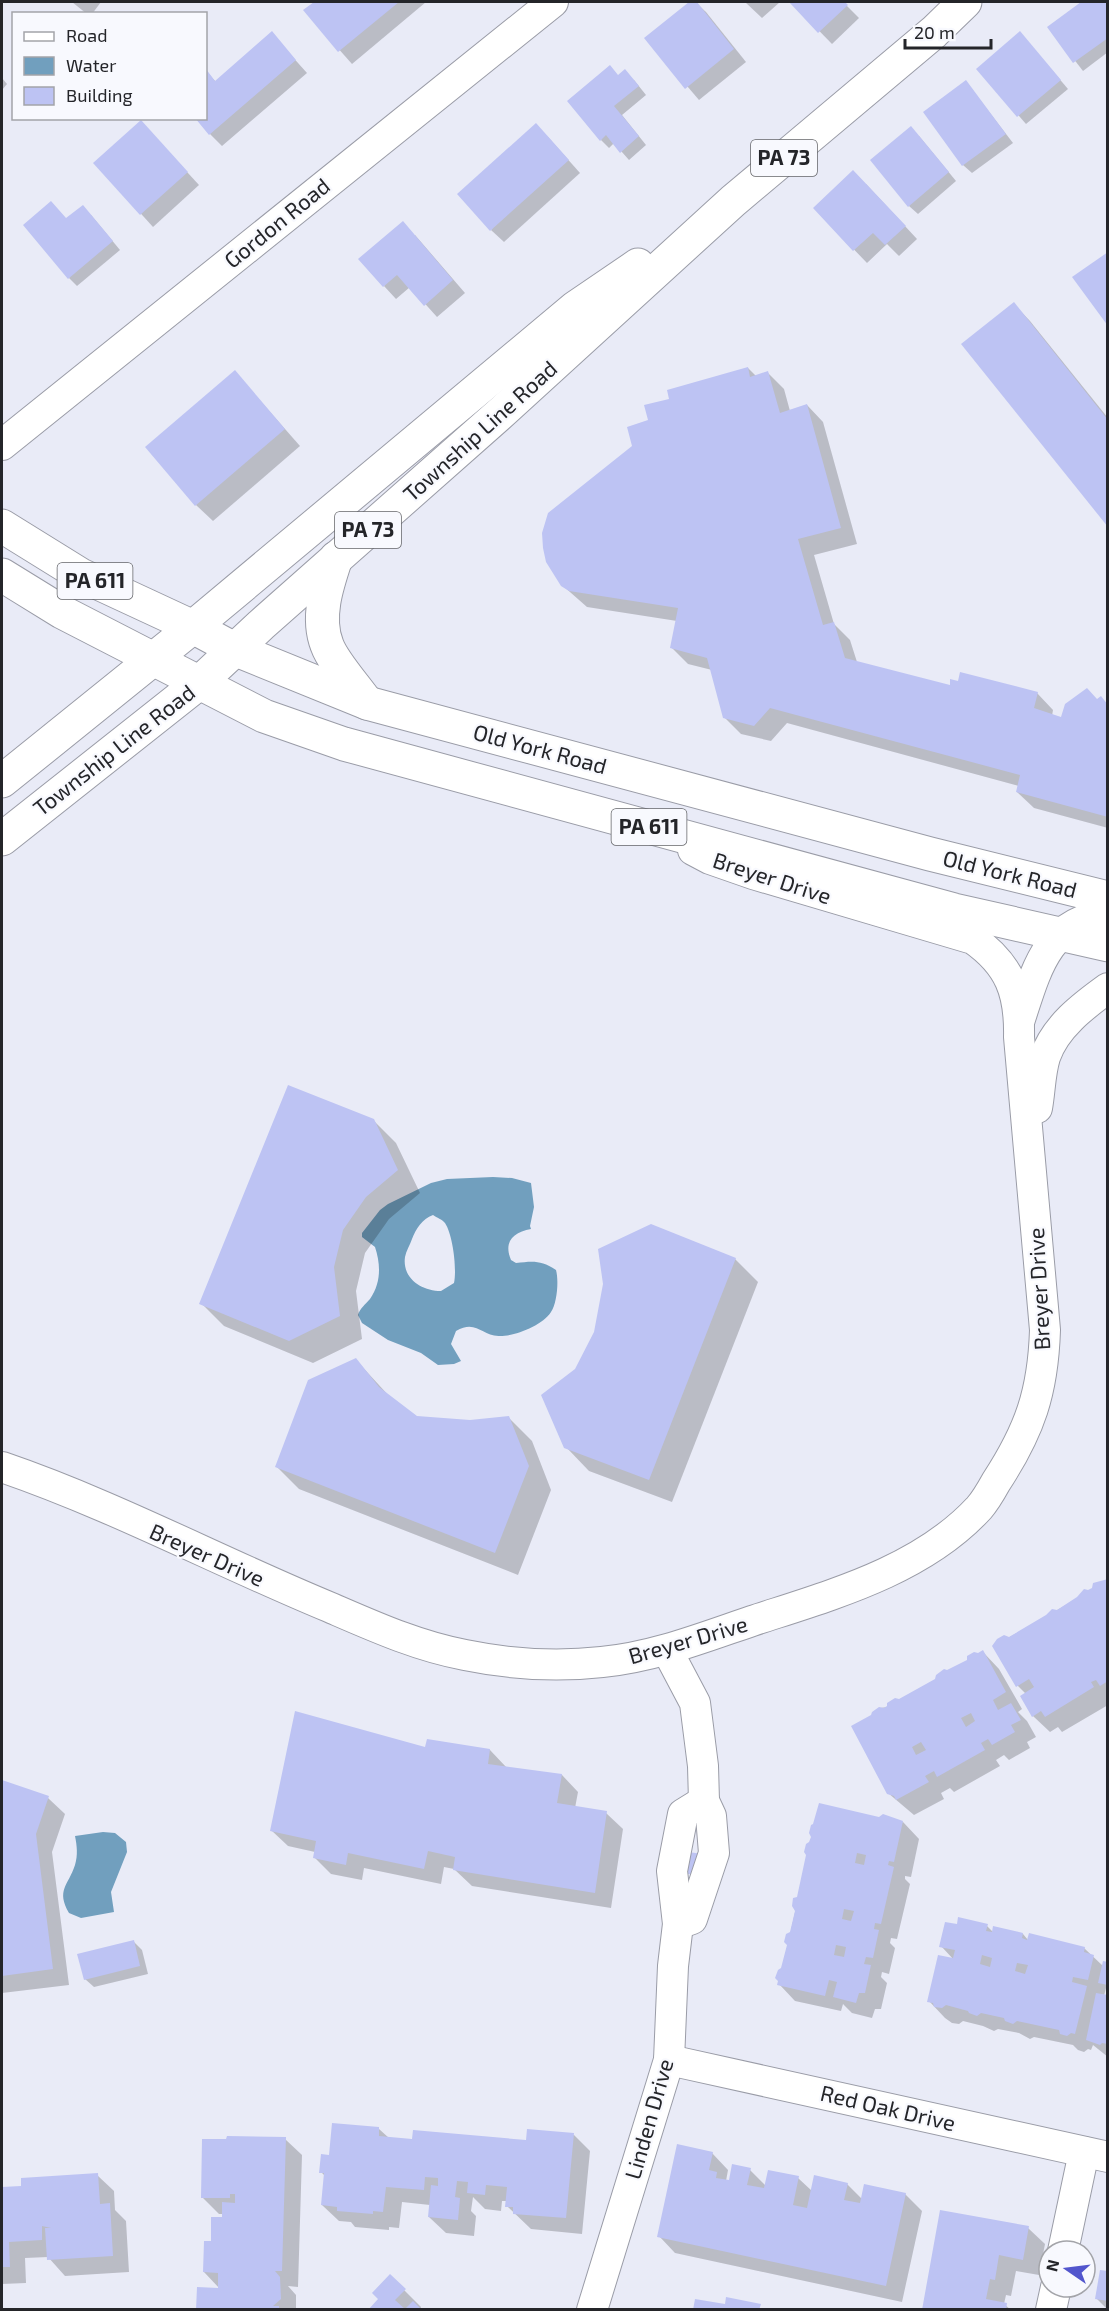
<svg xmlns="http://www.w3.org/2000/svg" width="1109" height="2311" font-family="'Exo 2',sans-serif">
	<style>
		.water { fill: #719fbe; fill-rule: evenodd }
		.shadow { fill: #0003 }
		.building { fill: #bdc3f3; fill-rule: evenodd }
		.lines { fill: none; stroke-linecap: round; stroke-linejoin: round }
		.minor-casing { stroke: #9a9ca7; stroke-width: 32 }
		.primary-casing { stroke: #9a9ca7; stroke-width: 35 }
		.trunk-casing { stroke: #9a9ca7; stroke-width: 35 }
		.minor { stroke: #fff; stroke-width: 30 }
		.primary { stroke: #fff; stroke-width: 33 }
		.trunk { stroke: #fff; stroke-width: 33 }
		.labels { text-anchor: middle; stroke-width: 4.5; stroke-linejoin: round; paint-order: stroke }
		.shield { fill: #f8f9fe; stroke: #646569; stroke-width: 1.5 }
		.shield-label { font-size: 21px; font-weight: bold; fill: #242529 }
		.street-label { font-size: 22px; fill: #242529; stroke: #f8f9fe }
	</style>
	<rect width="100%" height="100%" fill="#e9ebf7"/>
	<g class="water">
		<path d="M493,1177L512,1178L531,1183L534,1207L530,1226L531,1229C514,1232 503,1241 511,1260L516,1263C533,1261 541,1260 556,1270C559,1281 557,1303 551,1312C542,1326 515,1336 500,1336C482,1337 477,1319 456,1331L451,1344L461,1361L454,1364L438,1365L421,1353L388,1340L362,1323L358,1315C360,1308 365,1305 370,1299C381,1283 381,1265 375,1247L362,1237V1233L380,1210L388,1204L431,1183L447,1179ZM433,1215C437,1218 442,1219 445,1223C453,1235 457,1269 454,1283L441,1291C421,1291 402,1278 405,1257C406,1251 410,1245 412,1239C416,1229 422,1219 433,1215Z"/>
		<path d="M103,1832L115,1833L126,1842L127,1852L111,1892L114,1912L81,1918L69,1913C56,1890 68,1886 75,1865C78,1855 77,1846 75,1836Z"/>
	</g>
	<g class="shadow">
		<path d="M72,2H101L92,14H87Z"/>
		<path d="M316,2H426L352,64L305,11Z"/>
		<path d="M692,2H695L706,12L746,62L699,100L646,38Z"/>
		<path d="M745,2H780L762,18Z"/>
		<path d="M791,2H843L859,18L832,44Z"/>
		<path d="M1084,2H1108V52L1083,71L1049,27Z"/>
		<path d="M272,34L307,73L222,146L210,134L206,118V71L216,82Z"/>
		<path d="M1028,42L1068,89L1026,124L978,69Z"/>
		<path d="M619,77L634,80L646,95L622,115L646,145L629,160L614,143L609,148L601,140Z"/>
		<path d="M2,78L7,84L2,90Z"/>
		<path d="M966,82L1013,143L972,173L963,165Z"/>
		<path d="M153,135L199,185L153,227L95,163Z"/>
		<path d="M919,136L956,181L918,214L909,206Z"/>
		<path d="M548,137L580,173L504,242L491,230Z"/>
		<path d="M866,184L917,239L899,256L887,244L867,263L815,209Z"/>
		<path d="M91,215L120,250L77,286L69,278Z"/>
		<path d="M415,235L465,293L437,317L410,287L396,299L384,286Z"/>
		<path d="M1014,304L1030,321L1108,418V525Z"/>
		<path d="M748,368L756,376L767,372L784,389L790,411L807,405L823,422L857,544L814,555L834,624L850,640L857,662L952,687L1037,693L1053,710L1052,716L1063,719L1098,701L1108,705V828L1034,808L1017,792L1019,786L787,723L771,741L741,734L724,717L712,670L688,664L671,647L677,621L587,607L562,585L634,447L650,421L671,400Z"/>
		<path d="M235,372L300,446L213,521L196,505Z"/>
		<path d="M373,1120L396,1143L420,1193L389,1219L365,1253L356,1291L362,1339L313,1363L224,1326L201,1303Z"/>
		<path d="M735,1259L758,1282L672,1502L589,1471L566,1447Z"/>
		<path d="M356,1360L390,1397L417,1417L470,1422L509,1418L532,1441L551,1490L518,1575L299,1489L276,1466Z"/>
		<path d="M1108,1581V1705L1062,1732L1058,1727L1050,1732L1033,1716L1026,1694L1018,1686L994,1646Z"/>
		<path d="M983,1652L999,1669L1022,1709L1018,1712L1027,1721L1036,1737L1027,1742L1030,1748L1009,1760L1004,1755L996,1760L1000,1766L954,1792L950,1788L941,1793L944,1799L914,1815L888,1793L873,1716L880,1708L888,1707Z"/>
		<path d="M426,1748L490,1750L507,1768L562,1775L578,1792L575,1808L606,1813L623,1829L611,1908L472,1886L454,1869L444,1867L441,1884L364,1868L362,1880L331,1874L314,1857L315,1852L288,1846L271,1830Z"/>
		<path d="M2,1781L48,1798L65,1814L52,1852L69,1985L2,1993Z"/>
		<path d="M903,1822L919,1839L911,1877L905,1876V1879L910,1884L897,1939L891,1938L890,1943L895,1948L889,1974L882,1972L881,1977L887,1983L881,2009H875L872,2018L852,2013L843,2004L841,2011L795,2001L779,1984L808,1854Z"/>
		<path d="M958,1926H987L993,1932L1023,1934L1028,1940L1084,1948L1103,1966L1108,1963V1990L1106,1988L1104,1996L1108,1997V2057L1093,2045L1091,2050L1088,2049L1084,2052L1078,2050L1073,2045L1034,2037L1030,2039L1019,2033L998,2029L994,2031L983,2026L963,2021L959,2024L952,2023L945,2018L929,2001L954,1960L941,1946Z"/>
		<path d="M134,1942L142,1950L148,1974L94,1987L85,1979Z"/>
		<path d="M379,2129L389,2138L414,2140L527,2142L574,2135L590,2151L582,2234L531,2229L507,2206V2201H502L501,2211L485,2209L473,2197L471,2211L476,2216L474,2236L446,2233L429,2217L430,2205L402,2202L399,2228L389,2227V2230L355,2227L351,2222L339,2221L322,2205L325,2176L321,2172L330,2156Z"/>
		<path d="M285,2139L302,2155L298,2287L288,2286L296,2295V2310H198L220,2289L204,2272L212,2243L224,2218V2214H219L202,2197Z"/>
		<path d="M712,2153L728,2170L726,2181L730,2182L750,2170L766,2186L798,2178L812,2191L847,2184L862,2199L905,2194L922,2211L902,2302L675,2253L659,2236Z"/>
		<path d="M97,2175L114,2191L115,2210L126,2221L129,2272L65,2276L48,2257L25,2258L26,2283L2,2284V2188L23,2187Z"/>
		<path d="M1028,2228L1045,2244L1039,2275L1016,2271L1011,2296L1006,2295L1004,2304L1011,2310H923Z"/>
		<path d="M1108,2273V2310L1096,2298Z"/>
		<path d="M390,2276L421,2307L420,2310H370L380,2300Z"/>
	</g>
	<g class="building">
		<path d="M314,2H399L338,52L303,10Z"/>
		<path d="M689,2H697L734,49L685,89L644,38Z"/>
		<path d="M789,2H845L848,5L818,33Z"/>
		<path d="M1081,2H1108V38L1073,63L1047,27Z"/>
		<path d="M272,31L296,60L209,135L195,118H206V69L215,81Z"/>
		<path d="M1020,31L1061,80L1017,117L976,69Z"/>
		<path d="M610,65L618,75L625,69L639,86L614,106L639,136L620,153L606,135L600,141L567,101Z"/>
		<path d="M966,80L1006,134L962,166L923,112Z"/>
		<path d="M141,120L188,172L140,215L93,163Z"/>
		<path d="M536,123L569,160L490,231L457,194Z"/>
		<path d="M911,126L949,172L908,207L870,160Z"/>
		<path d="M853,170L906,226L885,245L873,233L853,251L813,208Z"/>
		<path d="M51,201L66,218L83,205L113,241L68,279L23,225Z"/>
		<path d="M403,221L453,280L424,306L397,275L383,287L358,259Z"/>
		<path d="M1108,252V326L1072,277Z"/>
		<path d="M1014,302L1108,420V527L961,344Z"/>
		<path d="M748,367L750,377L768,371L780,413L807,404L841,528L798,539L823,625L834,622L845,658L950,685V679L958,681L960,672L1038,692L1034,708L1061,717L1065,704L1087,688L1097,699L1101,696L1108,705V817L1016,792L1020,775L770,708L754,726L723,718L707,658L670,648L678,608L569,591L561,586L546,562L543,548L542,533L548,513L632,446L627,427L648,420L644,405L669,399L667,390Z"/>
		<path d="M235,370L285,429L195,506L145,447Z"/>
		<path d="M288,1085L374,1119L398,1170L366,1197L343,1230L334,1267L340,1316L289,1341L199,1304Z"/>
		<path d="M651,1224L736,1258L649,1480L564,1448L541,1395L575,1369L594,1332L603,1284L598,1249Z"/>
		<path d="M356,1358L379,1387L417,1416L470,1420L509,1416L529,1466L495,1553L275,1467L308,1380Z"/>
		<path d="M1108,1579V1681L1100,1686L1096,1680L1091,1682L1094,1687L1045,1717L1041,1711L1032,1717L1020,1696L1034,1687L1029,1679L1016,1687L992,1646L997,1639L1004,1635L1009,1637L1046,1615L1052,1609L1057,1610L1077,1597L1084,1589L1088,1590L1092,1588L1093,1583Z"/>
		<path d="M983,1650L1006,1692L993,1700L998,1710L1011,1703L1021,1720L1011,1725L1015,1732L992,1745L988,1739L981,1743L985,1750L937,1777L934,1771L925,1776L929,1782L896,1800L894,1796L887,1794L851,1726L871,1715L872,1712L879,1707L884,1708L887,1706V1703L895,1698L899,1699L935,1679L936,1675L944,1669L947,1670L967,1660V1656L974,1652L978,1653ZM971,1713L975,1721L966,1727L961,1718ZM921,1742L926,1750L916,1755L912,1747Z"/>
		<path d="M295,1711L425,1747L427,1739L490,1749L488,1764L562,1774L557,1803L607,1811L595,1893L453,1870L455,1857L428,1851L424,1869L348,1853L346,1865L313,1858L316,1841L270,1831Z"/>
		<path d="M2,1780L49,1796L36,1834L53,1969L2,1976Z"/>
		<path d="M819,1803L879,1817L883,1814L903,1821L894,1862L889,1861L888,1865L894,1867L881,1924L875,1923L874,1929L879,1930L873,1958L866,1957L864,1964L871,1965L865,1993H859L856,2003L833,1997L837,1982L829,1980L825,1996L777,1985L778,1981L775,1978L778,1970L781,1968L787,1945L784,1942L786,1934L790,1932L795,1911L792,1906L793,1898L797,1897L806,1855L804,1852L806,1844L809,1842L811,1837L809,1833L811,1825L813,1824ZM857,1853L866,1855L864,1865L855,1863ZM844,1909L854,1911L851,1921L842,1919ZM836,1945L846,1947L844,1957L834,1955Z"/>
		<path d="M688,1852L703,1854L698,1876L684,1873Z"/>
		<path d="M958,1917L988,1924L986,1931L992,1932L993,1926L1023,1933L1022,1938L1027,1940L1029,1933L1085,1947L1084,1952L1094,1955L1088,1980L1073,1977L1072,1982L1087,1986L1075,2034L1071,2033L1067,2036L1060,2034L1059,2030L1017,2021L1013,2024L1005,2021L1004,2018L981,2013L977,2016L969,2013L968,2011L946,2005L942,2008L934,2007L933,2003L927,2002L938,1955L953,1958L955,1950L939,1947L945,1922L957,1924ZM982,1955L992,1958L990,1967L980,1964ZM1017,1963L1028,1965L1025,1974L1015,1971Z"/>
		<path d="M134,1940L140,1966L84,1980L77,1954Z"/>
		<path d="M1103,1961L1108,1962V1985L1098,1983Z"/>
		<path d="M1096,1993L1108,1995V2044L1102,2043L1100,2045L1086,2040Z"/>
		<path d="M332,2123L379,2127V2136L412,2139L413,2130L526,2140L527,2129L574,2133L566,2218L513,2214V2207H505L507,2187L486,2185L485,2195L467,2193L468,2182L457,2181L455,2197L460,2198L458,2220L428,2217L431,2185L438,2186V2178L425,2177L424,2190L386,2187L383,2212L373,2211V2214L337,2211V2207L321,2205L324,2173H319L321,2154L329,2155Z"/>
		<path d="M227,2136L286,2137L282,2271H275L280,2277L281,2299L273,2306H279V2310H196L197,2287L218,2288V2273L203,2272L204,2241H211V2217H222V2202L235,2203V2194H230V2198H201L202,2139H226Z"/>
		<path d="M677,2144L713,2152L709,2170L717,2172L716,2178L729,2180L732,2164L751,2168L747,2185L764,2188L768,2170L799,2176L793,2205L807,2208L814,2175L848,2183L844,2200L860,2203L864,2184L906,2193L886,2286L657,2237Z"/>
		<path d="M98,2173L100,2204L110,2203L113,2256L47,2260L45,2228H51L42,2226V2240L9,2242L10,2267H2V2187L21,2186V2178Z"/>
		<path d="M940,2210L1029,2226L1023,2260L999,2255L995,2280L990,2279L986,2299L1007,2303L1006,2310H922Z"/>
		<path d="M1100,2270L1108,2271V2301L1095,2299Z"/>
		<path d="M390,2274L406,2289L395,2300L405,2309L413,2301L422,2310H368L378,2299L372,2293Z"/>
		<path d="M726,2297L761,2304L759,2310H693L695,2299L725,2304Z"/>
	</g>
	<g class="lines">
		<g class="minor-casing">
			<g id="minor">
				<path d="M2,445L553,2"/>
				<path d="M1020,1019C1036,970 1048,920 1108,915"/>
				<path d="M1037,1108C1040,1092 1040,1073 1045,1057C1055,1027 1083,1006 1108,988"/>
				<path d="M2,1467C113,1505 220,1562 329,1607C373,1626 417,1646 465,1655C509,1664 556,1667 602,1662C654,1657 702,1638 752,1621C831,1595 921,1571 979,1508C986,1500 991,1491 996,1482C1030,1430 1043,1392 1045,1330L1019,1037C1020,993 1010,965 973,939L753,874L710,859L693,850"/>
				<path d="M667,1650L695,1703L703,1766L704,1801L711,1816L714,1853L692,1919L678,1924"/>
				<path d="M669,2060L1108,2157"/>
				<path d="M1063,2251L1084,2152"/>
				<path d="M592,2310L669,2060L673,1966L678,1924L672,1871L683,1814L704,1801"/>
				<path d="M1051,2310L1056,2287"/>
			</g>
		</g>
		<g class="primary-casing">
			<g id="primary">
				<path d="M336,558C327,585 316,617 327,645C333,662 356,687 367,703"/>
				<path d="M2,781L193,627L575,308L638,265"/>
				<path d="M2,839L199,683L261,625L503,411L733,201L934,32L965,2"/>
			</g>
		</g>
		<g class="trunk-casing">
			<g id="trunk">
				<path d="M2,526L81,575L193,627L234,649L367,703L930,854L1108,898"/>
				<path d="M2,575L62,612L264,716L344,744L954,910L1108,945"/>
			</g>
		</g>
		<use href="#minor" class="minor"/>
		<use href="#primary" class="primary"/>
		<use href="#trunk" class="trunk"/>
	</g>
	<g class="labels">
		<g class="shield">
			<rect x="751" y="140" width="66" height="36" rx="4.5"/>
			<rect x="335" y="512" width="66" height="36" rx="4.5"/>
			<rect x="57.5" y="563" width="75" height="36" rx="4.5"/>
			<rect x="611.5" y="809" width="75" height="36" rx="4.5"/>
		</g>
		<g class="shield-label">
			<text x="784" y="165">PA 73</text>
			<text x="368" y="537">PA 73</text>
			<text x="95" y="588">PA 611</text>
			<text x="649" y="834">PA 611</text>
		</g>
		<g class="street-label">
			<text transform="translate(277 223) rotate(-39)" y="8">Gordon Road</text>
			<text transform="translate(480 431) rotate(-42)" y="8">Township Line Road</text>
			<text transform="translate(540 749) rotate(15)" y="8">Old York Road</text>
			<text transform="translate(114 750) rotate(-38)" y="8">Township Line Road</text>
			<text transform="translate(1010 874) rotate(14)" y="8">Old York Road</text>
			<text transform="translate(772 878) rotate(18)" y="8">Breyer Drive</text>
			<text transform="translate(1039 1289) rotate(-93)" y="8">Breyer Drive</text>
			<text transform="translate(207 1555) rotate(24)" y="8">Breyer Drive</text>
			<text transform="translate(688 1640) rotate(-16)" y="8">Breyer Drive</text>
			<text transform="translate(888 2108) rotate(13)" y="8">Red Oak Drive</text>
			<text transform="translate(649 2119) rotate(-74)" y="8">Linden Drive</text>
		</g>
	</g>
	<rect width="1109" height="2311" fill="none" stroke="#242529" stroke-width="6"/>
	<rect x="12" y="12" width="195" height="108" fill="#f8f9fe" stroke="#a3a4a9" stroke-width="1.5"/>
	<rect x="24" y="32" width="30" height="9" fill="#ffffff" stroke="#a3a4a9" stroke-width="1.5"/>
	<text x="66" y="42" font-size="18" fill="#242529">Road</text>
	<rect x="24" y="57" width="30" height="18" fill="#719fbe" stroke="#a3a4a9" stroke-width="1.5"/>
	<text x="66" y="72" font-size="18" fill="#242529">Water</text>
	<rect x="24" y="87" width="30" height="18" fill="#bdc3f3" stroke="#a3a4a9" stroke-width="1.5"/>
	<text x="66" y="102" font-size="18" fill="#242529">Building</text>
	<g transform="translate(1067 2269) rotate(284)"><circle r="28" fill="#f8f9fe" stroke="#a3a4a9" stroke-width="1.5"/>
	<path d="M0-4.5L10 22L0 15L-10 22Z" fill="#5256cd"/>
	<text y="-9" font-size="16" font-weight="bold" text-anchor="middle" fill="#242529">N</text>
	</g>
	<path d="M905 39v9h86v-9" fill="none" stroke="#242529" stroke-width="3"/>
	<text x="914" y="39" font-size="18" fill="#242529" stroke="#f8f9fe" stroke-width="4.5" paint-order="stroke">20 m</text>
</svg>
